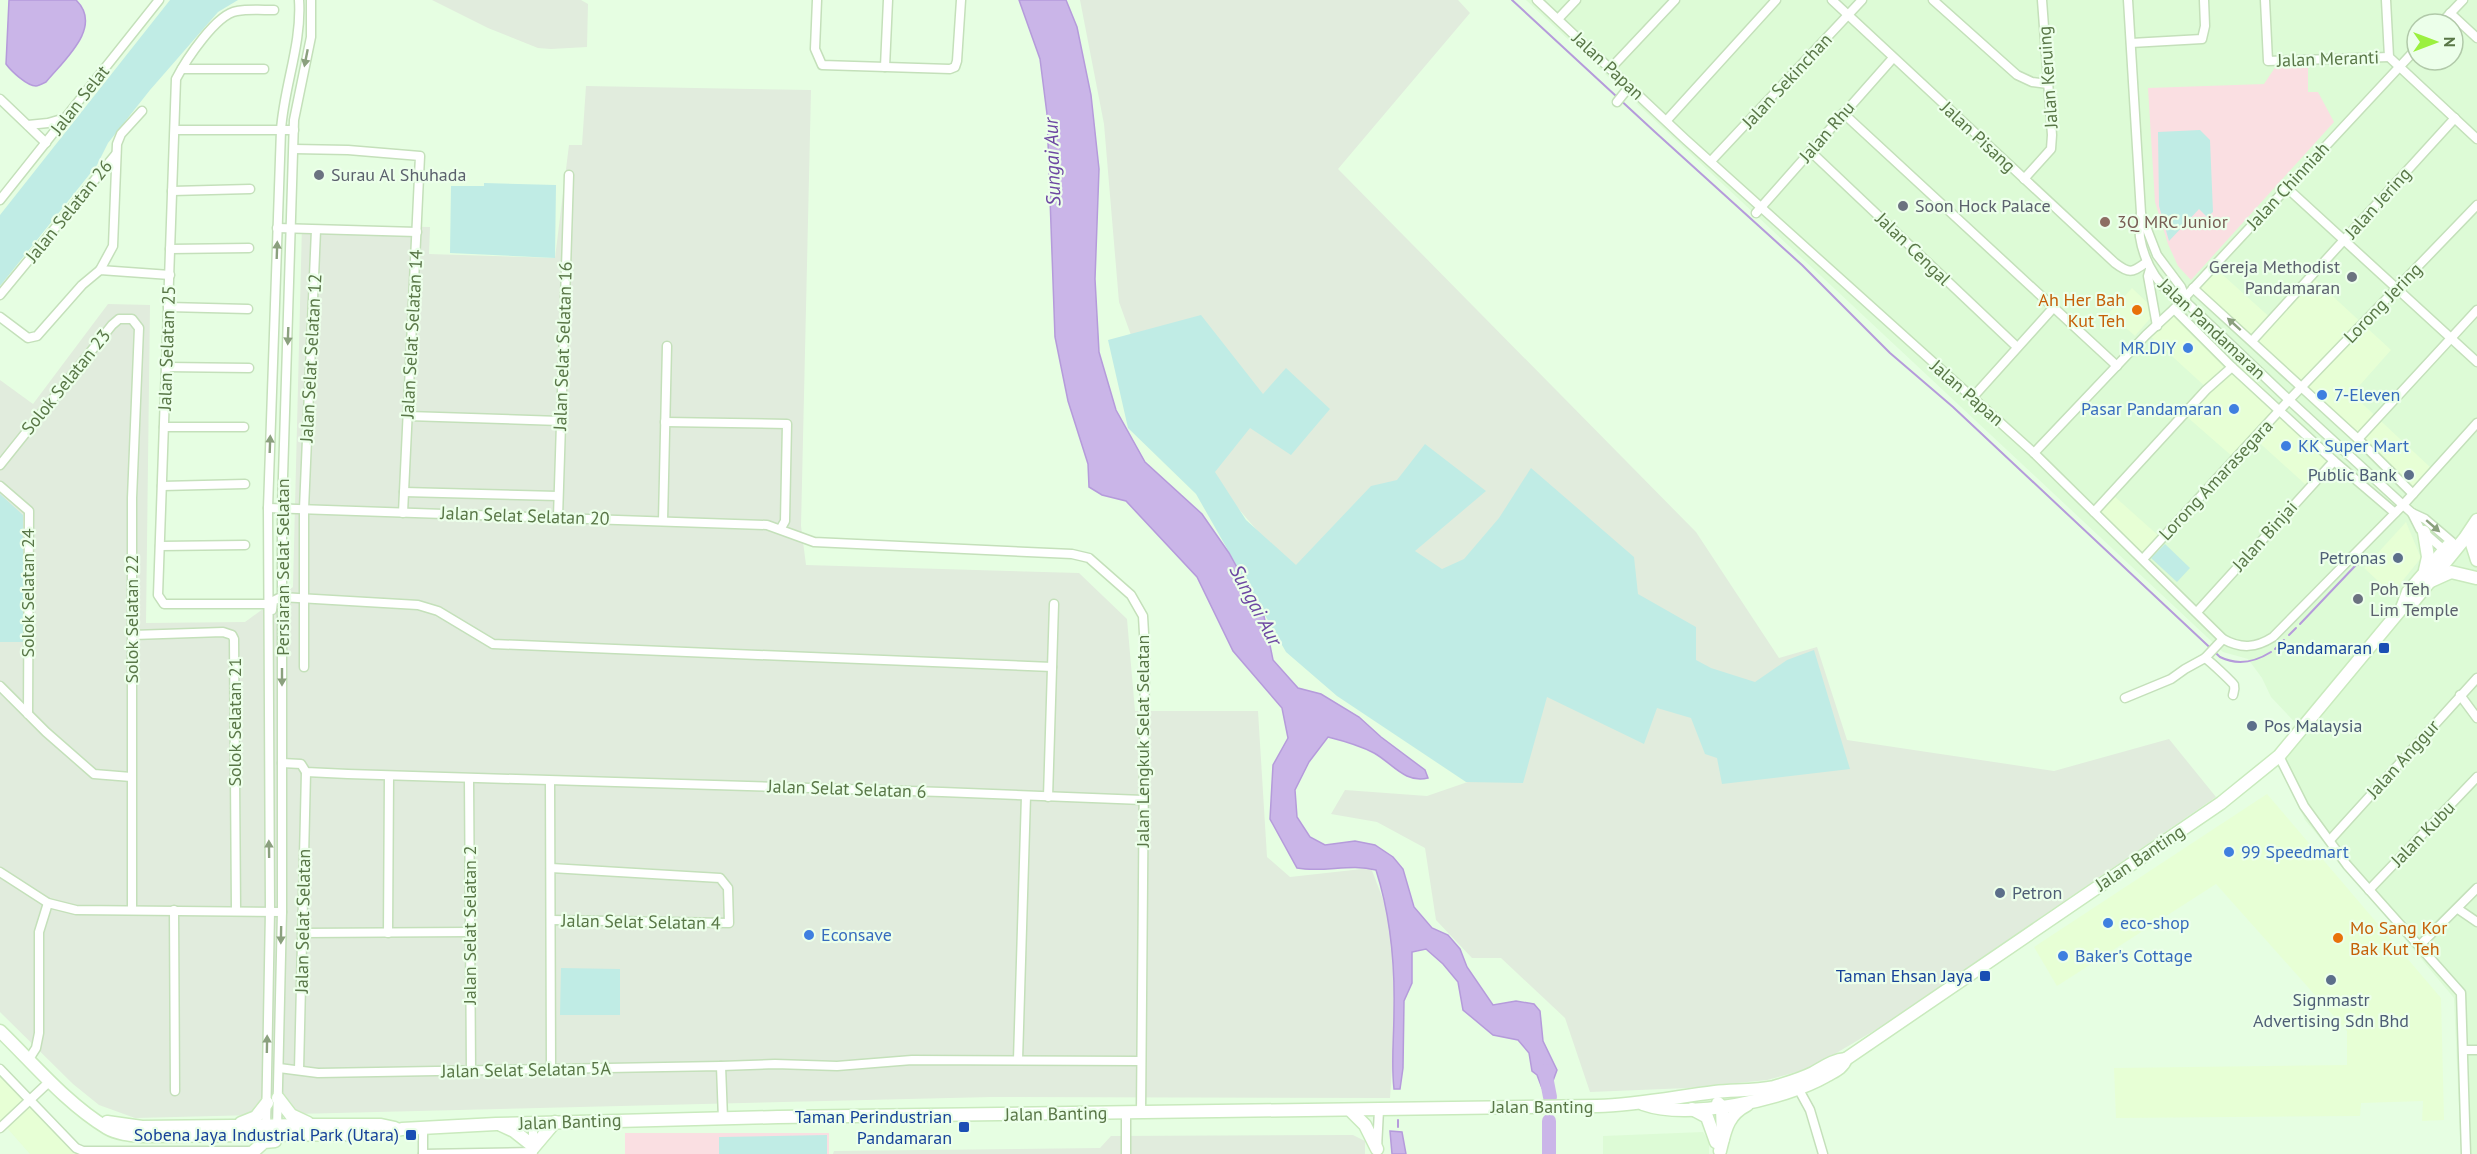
<svg xmlns="http://www.w3.org/2000/svg" width="2477" height="1154" font-family="'PT Sans',sans-serif">
	<style>
		.residential { fill: #ddfbd6; fill-rule: evenodd }
		.commercial { fill: #e7ffd5 }
		.industrial { fill: #e1ecdd }
		.education { fill: #fadfe2 }
		.green { fill: #c0ece5 }
		.water { fill: #cab5e8; stroke: #b59bdb; stroke-width: 1.5 }
		.lines { fill: none; stroke-linecap: round; stroke-linejoin: round }
		.stream { stroke: #b59bdb; stroke-width: 2 }
		.river { stroke: #cab5e8; stroke-width: 14 }
		.street-casing { stroke: #c4e0ba; stroke-width: 11 }
		.secondary-casing { stroke: #c9eabd; stroke-width: 15 }
		.street { stroke: #fff; stroke-width: 8 }
		.secondary { stroke: #fff; stroke-width: 12 }
		.oneway { fill: #8ba07e }
		.worship-dot { fill: #6b7280; stroke: #ecffea; stroke-width: 2 }
		.education-dot { fill: #8d6e63; stroke: #ecffea; stroke-width: 2 }
		.food-dot { fill: #e8710a; stroke: #ecffea; stroke-width: 2 }
		.shop-dot { fill: #3f7fe0; stroke: #ecffea; stroke-width: 2 }
		.service-dot { fill: #5c6f8a; stroke: #ecffea; stroke-width: 2 }
		.transit-dot { fill: #1a4fb4; stroke: #ecffea; stroke-width: 2 }
		.labels { text-anchor: middle; stroke-width: 4.5; stroke-linejoin: round; paint-order: stroke }
		.street-label { font-size: 18px; fill: #597747; stroke: #ecffea }
		.worship-label { font-size: 18px; fill: #5b616d; stroke: #ecffea; text-anchor: start }
		.education-label { font-size: 18px; fill: #785e54; stroke: #ecffea; text-anchor: start }
		.food-label { font-size: 18px; fill: #c56008; stroke: #ecffea; text-anchor: end }
		.shop-label { font-size: 18px; fill: #366cbe; stroke: #ecffea; text-anchor: start }
		.service-label { font-size: 18px; fill: #4e5e75; stroke: #ecffea; text-anchor: end }
		.transit-label { font-size: 18px; fill: #164399; stroke: #ecffea; text-anchor: end }
		.water-label { font-size: 20px; font-style: italic; fill: #6d47a2; stroke: #ecffea }
	</style>
	<rect width="100%" height="100%" fill="#e6fee2"/>
	<g class="residential">
		<path d="M1526,0H2477V1154H2461L2454,998L2305,820L2281,766L2303,731L2271,697L2262,678L2248,659L2223,652ZM2417,24H2453V60H2417Z"/>
		<path d="M1703,1132L1709,1142V1154H1603V1136Z"/>
	</g>
	<g class="commercial">
		<path d="M2215,268L2274,321L2313,278L2391,350L2352,394L2431,468L2412,489L2197,288Z"/>
		<path d="M2132,288L2153,308L2154,314L2135,336L2109,313Z"/>
		<path d="M2172,314L2232,370L2238,363L2280,404L2275,409L2328,459L2306,485L2252,436L2233,457L2186,416L2209,390L2150,336Z"/>
		<path d="M2113,495L2160,537L2143,555L2098,512Z"/>
		<path d="M2406,522L2421,558L2392,594L2364,568Z"/>
		<path d="M2267,794L2441,998L2444,1120L2422,1121L2423,1101L2361,1103L2360,1116L2116,1118L2114,1068L2347,1065V1031L2216,884L2057,986L2034,947Z"/>
		<path d="M0,1073L75,1151L120,1154H30L0,1120Z"/>
	</g>
	<g class="industrial">
		<path d="M432,0H581L588,4L587,47L551,49L538,48L488,28Z"/>
		<path d="M1080,0H1458L1470,13L1338,169L1696,532L1779,658L1817,647L1847,740L2054,771L2169,739L2216,797L1882,1026L1811,1068L1767,1080L1688,1088L1590,1092L1565,1018L1501,958H1472L1436,920L1425,848L1377,822L1331,814L1345,790L1427,796L1517,765L1296,576L1161,418L1119,302L1104,124Z"/>
		<path d="M586,86L811,90L801,526L806,565L1079,573L1127,619L1135,711H1258L1267,857L1290,877L1371,868L1391,920L1395,1022L1390,1098L991,1097L135,1118L99,1105L73,1084L0,1012V380L33,404L108,304L150,305L146,623L245,622L293,587L302,225L430,227L429,254L555,258L569,145H582Z"/>
		<path d="M1353,1135L1365,1141V1154H833L834,1151L1100,1148L1111,1136Z"/>
	</g>
	<g class="education">
		<path d="M2308,65V92H2318L2334,122L2191,280L2178,266L2168,244L2155,202L2148,88L2264,84L2276,66Z"/>
		<rect x="625" y="1133" width="204" height="21"/>
	</g>
	<g class="green">
		<path d="M170,0H238L218,12L150,90L108,143L97,165L0,286V215Z"/>
		<path d="M2200,130L2210,140L2213,212L2207,217L2199,209L2169,241L2159,206L2158,132Z"/>
		<path d="M484,183L556,185L555,258L450,253L451,186H484Z"/>
		<path d="M1201,315L1263,394L1286,368L1330,409L1291,455L1250,428L1215,472L1246,520L1296,565L1371,486L1397,480L1425,444L1486,491L1415,551L1442,569L1464,559L1499,518L1531,468L1634,557L1638,594L1696,627V660L1711,668L1755,682L1787,660L1814,650L1850,769L1722,784L1717,758L1705,754L1691,718L1657,708L1644,744L1547,697L1523,783L1466,782L1337,696L1286,652L1196,494L1128,428L1108,340Z"/>
		<path d="M0,494L23,515V642H0Z"/>
		<path d="M2165,544L2190,568L2177,582L2151,558Z"/>
		<path d="M561,968L620,969V1015H560Z"/>
		<path d="M827,1135V1154H719V1137Z"/>
	</g>
	<g class="water">
		<path d="M9,0H76C104,27 63,61 46,82C44,83 38,86 36,86C27,86 11,71 6,64Z"/>
		<path d="M1019,0H1066L1077,27L1091,95L1099,169L1095,279L1099,352L1116,410L1145,462L1202,514L1229,553L1264,616L1273,660L1298,688L1321,694L1359,717L1381,737L1425,770L1428,778C1405,784 1392,763 1374,753C1359,745 1344,741 1328,737L1309,762L1295,790L1297,817L1310,837L1325,845L1355,841L1375,845L1393,857L1403,869L1414,907L1432,928L1448,935L1460,949L1467,967L1493,1005L1516,1001L1534,1004L1540,1011L1543,1041L1557,1070L1550,1089L1542,1088L1537,1075L1532,1071L1529,1053L1518,1040L1493,1035L1463,1010L1458,982L1443,964L1426,949L1412,952V983L1404,1001L1403,1068L1400,1089H1394C1391,1063 1394,1038 1394,1011C1395,966 1390,914 1376,870C1350,863 1324,873 1297,868L1270,819L1273,765L1288,738L1282,708L1233,651L1197,577L1126,501L1102,495L1089,487L1088,464L1068,401L1055,337L1047,114L1040,59Z"/>
		<path d="M1390,1131L1402,1132L1406,1154H1392Z"/>
	</g>
	<g class="lines">
		<g class="stream">
			<path d="M1512,0L1655,132L1802,265L1890,353L1953,407L2220,657C2238,666 2255,662 2271,652"/>
			<path d="M2300,624L2356,565L2371,560"/>
			<path d="M2289,635L2296,628"/>
			<path d="M2275,649L2284,640"/>
			<path d="M1398,1127V1120"/>
		</g>
		<g class="river">
			<path d="M1545,1071L1550,1097"/>
			<path d="M1549,1154V1121"/>
		</g>
		<g class="street-casing">
			<g id="street">
				<path d="M817,0L815,49L822,65L950,69L955,67L957,61L961,0"/>
				<path d="M1537,0L1685,139L2034,453L2223,639C2241,649 2256,648 2273,637L2403,505L2477,423"/>
				<path d="M1832,0L2115,263C2131,275 2132,272 2147,262"/>
				<path d="M1933,0L2017,75L2032,82L2048,84"/>
				<path d="M2128,0L2141,213C2141,221 2139,230 2140,237C2144,263 2161,293 2186,302L2289,400L2403,505L2412,513L2425,519L2452,542"/>
				<path d="M2265,0L2268,61L2389,57"/>
				<path d="M2386,0L2389,57L2477,139"/>
				<path d="M2450,13L2477,38"/>
				<path d="M1558,19L1576,0"/>
				<path d="M2440,24L2463,0"/>
				<path d="M2131,43L2202,39L2205,26L2204,0"/>
				<path d="M885,67L888,0"/>
				<path d="M182,69H264"/>
				<path d="M1610,69L1675,0"/>
				<path d="M0,99L46,143"/>
				<path d="M1617,102L1629,87"/>
				<path d="M1843,113L2117,366"/>
				<path d="M1667,120L1776,0"/>
				<path d="M28,125L48,123L65,118"/>
				<path d="M175,130H294"/>
				<path d="M294,149L348,150L420,156L403,513"/>
				<path d="M1810,151L2017,347"/>
				<path d="M1711,161L1862,0"/>
				<path d="M2024,179L2051,149L2052,135L2042,0"/>
				<path d="M2286,187L2477,362"/>
				<path d="M172,191L250,189"/>
				<path d="M0,200L159,0"/>
				<path d="M1756,213L1893,58"/>
				<path d="M2141,214L2157,255L2181,287L2186,300"/>
				<path d="M277,228L417,232"/>
				<path d="M170,249L249,248"/>
				<path d="M2150,269L2148,276L2157,326"/>
				<path d="M100,270L113,246L117,144L121,134L142,111"/>
				<path d="M2193,288L2358,439L2413,494"/>
				<path d="M0,295L116,154"/>
				<path d="M168,307L248,309"/>
				<path d="M2174,309L2232,367L2334,461L2395,513"/>
				<path d="M0,317L28,338L37,336L82,285L100,270L170,275"/>
				<path d="M2252,341L2455,118"/>
				<path d="M166,367L249,368"/>
				<path d="M1973,397L2054,307"/>
				<path d="M408,416L560,421"/>
				<path d="M665,422L787,424L785,521L781,528"/>
				<path d="M164,427H244"/>
				<path d="M2358,439L2477,310"/>
				<path d="M2034,453L2146,335L2174,309L2417,48"/>
				<path d="M0,465L112,325L119,319H132L139,328L132,498V910"/>
				<path d="M0,486L29,511L28,714"/>
				<path d="M162,486L245,484"/>
				<path d="M404,492L558,496"/>
				<path d="M268,508L767,525L814,542L1072,554L1089,558L1131,595L1143,616L1145,651L1141,1113"/>
				<path d="M2094,512L2206,390L2232,367"/>
				<path d="M2412,513L2420,529L2444,550"/>
				<path d="M558,517L569,175"/>
				<path d="M663,521L667,346"/>
				<path d="M160,546L245,545"/>
				<path d="M2143,559L2289,400L2477,205"/>
				<path d="M267,604H164L158,595L176,79C186,60 216,14 237,11C249,9 262,10 274,10"/>
				<path d="M272,610L273,601L281,597L418,605L438,611L493,644L1052,667"/>
				<path d="M2197,612L2334,461"/>
				<path d="M133,635L223,632L232,635L234,639L236,910"/>
				<path d="M2205,658C2210,661 2232,682 2234,685C2235,689 2234,691 2233,695"/>
				<path d="M304,667V509L316,230"/>
				<path d="M0,686L46,732L94,774L131,777"/>
				<path d="M2460,695L2477,718"/>
				<path d="M2125,698L2171,679L2185,669L2205,658L2223,639"/>
				<path d="M2279,756L2304,806L2347,865L2461,993L2466,1154"/>
				<path d="M282,763L301,764L306,772L348,774L942,792L1143,800"/>
				<path d="M469,779L471,1071"/>
				<path d="M550,781L551,1069"/>
				<path d="M1048,797L1054,604"/>
				<path d="M2330,840L2477,678"/>
				<path d="M551,868L720,878L728,888L729,923L551,920"/>
				<path d="M0,872L48,903L76,910L282,912"/>
				<path d="M2369,890L2477,777"/>
				<path d="M2458,909L2477,922"/>
				<path d="M174,910L175,1091"/>
				<path d="M302,933L471,932"/>
				<path d="M388,933L389,776"/>
				<path d="M2419,946L2477,888"/>
				<path d="M2464,1050H2477"/>
				<path d="M29,1059L36,1048L39,1033V932L48,903"/>
				<path d="M1018,1060L1026,796"/>
				<path d="M721,1066L775,1064L837,1066L912,1060L1141,1061"/>
				<path d="M279,1068L318,1073L721,1066L723,1119"/>
				<path d="M0,1069L76,1148L83,1151H254V1154"/>
				<path d="M299,1070L306,772"/>
				<path d="M1798,1088L1810,1110L1823,1154"/>
				<path d="M0,1128L50,1081"/>
				<path d="M423,1128V1153"/>
				<path d="M266,1129L270,911L268,508L281,130C284,86 302,44 299,0"/>
				<path d="M277,1129L282,912V509L294,120L311,37V0"/>
				<path d="M1377,1148L1379,1110"/>
				<path d="M533,1149V1123"/>
				<path d="M423,1154L533,1152"/>
				<path d="M1126,1154V1113"/>
			</g>
		</g>
		<g class="secondary-casing">
			<g id="secondary">
				<path d="M2476,528L2472,544L2477,560"/>
				<path d="M2424,532L2428,557L2425,570"/>
				<path d="M2431,581L2451,572L2476,578"/>
				<path d="M2402,608L2408,592L2448,546"/>
				<path d="M0,1031C34,1064 66,1103 107,1128C117,1134 131,1135 143,1136L381,1134L402,1129L496,1124L778,1117L1597,1106C1637,1105 1675,1097 1715,1092C1734,1090 1755,1091 1774,1087C1787,1083 1801,1079 1813,1073C1824,1067 1833,1060 1846,1059"/>
				<path d="M278,1098L291,1115L308,1123"/>
				<path d="M1718,1103L1722,1107L1723,1139"/>
				<path d="M1643,1104C1688,1120 1784,1100 1826,1076C1834,1071 1842,1069 1846,1059L2221,803L2279,756L2402,608L2413,602L2465,538L2477,520"/>
				<path d="M1692,1109L1707,1117L1716,1142"/>
				<path d="M1350,1110L1365,1125L1377,1149"/>
				<path d="M107,1122L142,1127L310,1125H381L395,1128"/>
				<path d="M241,1123L256,1117L267,1103"/>
				<path d="M501,1125L514,1131L533,1146"/>
				<path d="M533,1148L555,1122"/>
				<path d="M254,1151L264,1142L275,1141"/>
				<path d="M1720,1151C1725,1131 1727,1115 1747,1105"/>
			</g>
		</g>
		<use href="#street" class="street"/>
		<use href="#secondary" class="secondary"/>
	</g>
	<defs><path id="oneway-solid" d="M-6-.8H1V-3.2L6.5 0L1 3.2V.8H-6Z" transform="scale(1.5)"/></defs>
	<g class="oneway">
		<use href="#oneway-solid" transform="translate(306 58) rotate(101)"/>
		<use href="#oneway-solid" transform="translate(277 250) rotate(-88)"/>
		<use href="#oneway-solid" transform="translate(2234 324) rotate(-138)"/>
		<use href="#oneway-solid" transform="translate(288 336) rotate(92)"/>
		<use href="#oneway-solid" transform="translate(270 444) rotate(-88)"/>
		<use href="#oneway-solid" transform="translate(2433 526) rotate(41)"/>
		<use href="#oneway-solid" transform="translate(282 677) rotate(90)"/>
		<use href="#oneway-solid" transform="translate(269 849) rotate(-91)"/>
		<use href="#oneway-solid" transform="translate(281 935) rotate(91)"/>
		<use href="#oneway-solid" transform="translate(267 1044) rotate(-89)"/>
	</g>
	<g class="worship-dot">
		<circle cx="319" cy="175" r="6"/>
		<circle cx="1903" cy="206" r="6"/>
		<circle cx="2352" cy="277" r="6"/>
		<circle cx="2358" cy="599" r="6"/>
	</g>
	<circle class="education-dot" cx="2105" cy="222" r="6"/>
	<g class="food-dot">
		<circle cx="2137" cy="310" r="6"/>
		<circle cx="2338" cy="938" r="6"/>
	</g>
	<g class="shop-dot">
		<circle cx="2188" cy="348" r="6"/>
		<circle cx="2322" cy="395" r="6"/>
		<circle cx="2234" cy="409" r="6"/>
		<circle cx="2286" cy="446" r="6"/>
		<circle cx="2229" cy="852" r="6"/>
		<circle cx="2108" cy="923" r="6"/>
		<circle cx="809" cy="935" r="6"/>
		<circle cx="2063" cy="956" r="6"/>
	</g>
	<g class="service-dot">
		<circle cx="2409" cy="475" r="6"/>
		<circle cx="2398" cy="558" r="6"/>
		<circle cx="2252" cy="726" r="6"/>
		<circle cx="2000" cy="893" r="6"/>
		<circle cx="2331" cy="980" r="6"/>
	</g>
	<g class="transit-dot">
		<rect x="2378" y="642" width="12" height="12" rx="3"/>
		<rect x="1979" y="970" width="12" height="12" rx="3"/>
		<rect x="958" y="1121" width="12" height="12" rx="3"/>
		<rect x="405" y="1129" width="12" height="12" rx="3"/>
	</g>
	<g class="labels">
		<g class="street-label">
			<text transform="translate(2328 59) rotate(-2)" y="6">Jalan Meranti</text>
			<text transform="translate(1608 66) rotate(43)" y="6">Jalan Papan</text>
			<text transform="translate(2048 77) rotate(-94)" y="6">Jalan Keruing</text>
			<text transform="translate(1787 81) rotate(-47)" y="6">Jalan Sekinchan</text>
			<text transform="translate(80 100) rotate(-52)" y="6">Jalan Selat</text>
			<text transform="translate(1827 132) rotate(-49)" y="6">Jalan Rhu</text>
			<text transform="translate(1978 137) rotate(43)" y="6">Jalan Pisang</text>
			<text transform="translate(2288 186) rotate(-47)" y="6">Jalan Chinniah</text>
			<text transform="translate(2378 203) rotate(-48)" y="6">Jalan Jering</text>
			<text transform="translate(69 211) rotate(-51)" y="6">Jalan Selatan 26</text>
			<text transform="translate(1913 249) rotate(44)" y="6">Jalan Cengal</text>
			<text transform="translate(2383 303) rotate(-46)" y="6">Lorong Jering</text>
			<text transform="translate(2212 329) rotate(43)" y="6">Jalan Pandamaran</text>
			<text transform="translate(412 334) rotate(-87)" y="6">Jalan Selat Selatan 14</text>
			<text transform="translate(563 346) rotate(-88)" y="6">Jalan Selat Selatan 16</text>
			<text transform="translate(167 348) rotate(-88)" y="6">Jalan Selatan 25</text>
			<text transform="translate(311 358) rotate(-87)" y="6">Jalan Selat Selatan 12</text>
			<text transform="translate(66 382) rotate(-51)" y="6">Solok Selatan 23</text>
			<text transform="translate(1967 393) rotate(41)" y="6">Jalan Papan</text>
			<text transform="translate(2216 480) rotate(-47)" y="6">Lorong Amarasegara</text>
			<text transform="translate(525 516) rotate(2)" y="6">Jalan Selat Selatan 20</text>
			<text transform="translate(2265 536) rotate(-48)" y="6">Jalan Binjai</text>
			<text transform="translate(283 567) rotate(-90)" y="6">Persiaran Selat Selatan</text>
			<text transform="translate(28 593) rotate(-90)" y="6">Solok Selatan 24</text>
			<text transform="translate(132 619) rotate(-90)" y="6">Solok Selatan 22</text>
			<text transform="translate(235 722) rotate(-90)" y="6">Solok Selatan 21</text>
			<text transform="translate(1143 741) rotate(-90)" y="6">Jalan Lengkuk Selat Selatan</text>
			<text transform="translate(2403 759) rotate(-48)" y="6">Jalan Anggur</text>
			<text transform="translate(847 789) rotate(2)" y="6">Jalan Selat Selatan 6</text>
			<text transform="translate(2423 834) rotate(-46)" y="6">Jalan Kubu</text>
			<text transform="translate(2140 858) rotate(-34)" y="6">Jalan Banting</text>
			<text transform="translate(303 921) rotate(-89)" y="6">Jalan Selat Selatan</text>
			<text transform="translate(641 922) rotate(1)" y="6">Jalan Selat Selatan 4</text>
			<text transform="translate(470 925) rotate(-90)" y="6">Jalan Selat Selatan 2</text>
			<text transform="translate(526 1070) rotate(-1)" y="6">Jalan Selat Selatan 5A</text>
			<text x="1542" y="1113">Jalan Banting</text>
			<text transform="translate(1056 1114) rotate(-1)" y="6">Jalan Banting</text>
			<text transform="translate(570 1122) rotate(-2)" y="6">Jalan Banting</text>
		</g>
		<g class="worship-label">
			<text x="331" y="181">Surau Al Shuhada</text>
			<text x="1915" y="212">Soon Hock Palace</text>
			<text x="2340" y="273" text-anchor="end">Gereja Methodist<tspan x="2340" dy="21">Pandamaran</tspan></text>
			<text x="2370" y="595">Poh Teh<tspan x="2370" dy="21">Lim Temple</tspan></text>
		</g>
		<g class="education-label">
			<text x="2117" y="228">3Q MRC Junior</text>
		</g>
		<g class="food-label">
			<text x="2125" y="306">Ah Her Bah<tspan x="2125" dy="21">Kut Teh</tspan></text>
			<text x="2350" y="934" text-anchor="start">Mo Sang Kor<tspan x="2350" dy="21">Bak Kut Teh</tspan></text>
		</g>
		<g class="shop-label">
			<text x="2176" y="354" text-anchor="end">MR.DIY</text>
			<text x="2334" y="401">7-Eleven</text>
			<text x="2222" y="415" text-anchor="end">Pasar Pandamaran</text>
			<text x="2298" y="452">KK Super Mart</text>
			<text x="2241" y="858">99 Speedmart</text>
			<text x="2120" y="929">eco-shop</text>
			<text x="821" y="941">Econsave</text>
			<text x="2075" y="962">Baker's Cottage</text>
		</g>
		<g class="service-label">
			<text x="2397" y="481">Public Bank</text>
			<text x="2386" y="564">Petronas</text>
			<text x="2264" y="732" text-anchor="start">Pos Malaysia</text>
			<text x="2012" y="899" text-anchor="start">Petron</text>
			<text x="2331" y="1006" text-anchor="middle">Signmastr<tspan x="2331" dy="21">Advertising Sdn Bhd</tspan></text>
		</g>
		<g class="transit-label">
			<text x="2372" y="654">Pandamaran</text>
			<text x="1973" y="982">Taman Ehsan Jaya</text>
			<text x="952" y="1123">Taman Perindustrian<tspan x="952" dy="21">Pandamaran</tspan></text>
			<text x="399" y="1141">Sobena Jaya Industrial Park (Utara)</text>
		</g>
		<g class="water-label">
			<text transform="translate(1052 162) rotate(-92)" y="7">Sungai Aur</text>
			<text transform="translate(1256 605) rotate(62)" y="7">Sungai Aur</text>
		</g>
	</g>
	<g transform="translate(2435 42) rotate(90)"><circle r="28" fill="#ecffea" stroke="#b1c9a9" stroke-width="1.5"/>
	<path d="M0-4.5L10 22L0 15L-10 22Z" fill="#9bf03f"/>
	<text y="-9" font-size="16" font-weight="bold" text-anchor="middle" fill="#597747">N</text>
	</g>
</svg>
